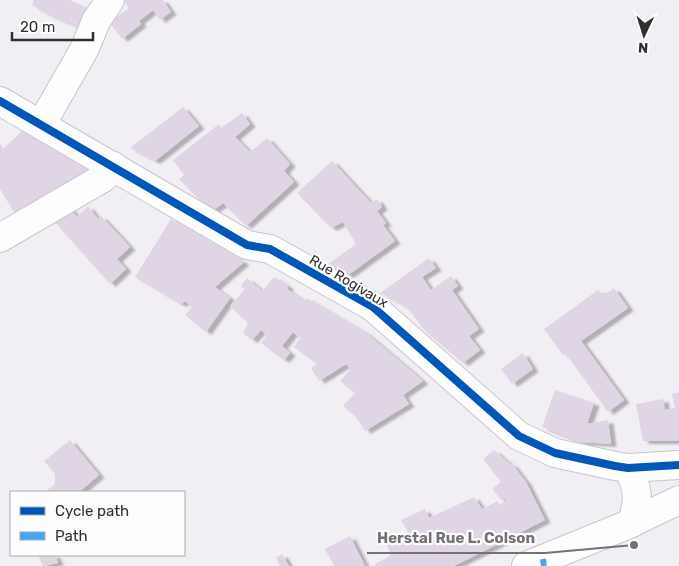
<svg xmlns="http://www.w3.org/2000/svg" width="679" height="566" font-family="Rubik,sans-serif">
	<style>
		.building { fill: #dfd5e4; filter: url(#shadow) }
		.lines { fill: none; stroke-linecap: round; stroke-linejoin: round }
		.minor-casing { stroke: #c9c6ca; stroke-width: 30 }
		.minor { stroke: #fdfdfd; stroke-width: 28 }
		.quiet { stroke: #3fa9f5; stroke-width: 6; stroke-dasharray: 12 6; stroke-linecap: butt }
		.cycleway-casing { stroke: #fefdfe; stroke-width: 11 }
		.cycleway { stroke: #0057b8; stroke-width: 8 }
		.labels { text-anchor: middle; stroke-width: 4.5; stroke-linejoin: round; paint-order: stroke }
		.street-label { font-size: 14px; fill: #312f32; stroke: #fefdfe }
		.leader { fill: none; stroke: #757276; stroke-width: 2 }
		.callout-dot { fill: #757276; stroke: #fefdfe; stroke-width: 2 }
		.callout-label { font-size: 15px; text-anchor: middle; font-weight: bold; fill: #757276; stroke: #fefdfe; stroke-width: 4.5; stroke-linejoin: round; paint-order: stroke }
	</style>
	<defs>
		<filter id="shadow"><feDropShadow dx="5.5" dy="3" stdDeviation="1" flood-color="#0004"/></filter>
	</defs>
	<rect width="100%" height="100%" fill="#f2eff4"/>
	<g class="building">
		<path d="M34,0H70L89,10L81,28L48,14L32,5Z"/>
		<path d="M126,0H163L171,12L160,20L153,10L139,21L141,24L122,39L109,22L129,8L124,2Z"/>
		<path d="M183,107L199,126L155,161L130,148Z"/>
		<path d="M242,113L250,124L235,137L250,152L267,138L290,164L284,171L294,182L246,226L223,203L211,212L179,179L184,175L173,160L219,124L221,128Z"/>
		<path d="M22,131L97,175L20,222L0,189V143L3,149Z"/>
		<path d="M332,161L371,203L377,199L382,207L377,211L386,223L383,225L395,241L348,275L328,264L356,244L343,222L331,228L297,193Z"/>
		<path d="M68,206L77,217L88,206L98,219L101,216L130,247L117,259L126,269L110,284L52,219Z"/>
		<path d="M171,219L244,262L215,287L230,298L206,332L185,315L192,307L185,301L181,304L135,277Z"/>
		<path d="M429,258L436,268L422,277L431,290L451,276L458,286L452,290L479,329L469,336L480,350L463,363L424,330L407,307L380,293Z"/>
		<path d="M274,277L288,286L287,289L304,301L307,298L366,333L423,381L403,395L409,404L365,431L356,417L343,406L355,393L340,381L351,369L346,364L319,381L311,368L317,364L294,347L302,335L298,336L293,332L282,346L290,353L284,360L261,343L267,335L261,330L252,340L243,333L248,323L230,306L245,289L241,286L247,278L262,291Z"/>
		<path d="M614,288L628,308L581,341L624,400L608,412L566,354L563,355L544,329L598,290L604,295Z"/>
		<path d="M523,353L533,369L512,384L501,369Z"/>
		<path d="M555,390L594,403L587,424L608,420L611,444L581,442L542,427Z"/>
		<path d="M679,392V441H643L636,404L663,399L665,410L675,408L672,394Z"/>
		<path d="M70,440L99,475L79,492H45L55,484V474L44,461Z"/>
		<path d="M494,450L511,465L512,464L526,482L545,520L454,566H376L375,564L391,555L386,543L408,532L401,520L425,509L429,518L474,497L482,509L498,501L499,505L507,501L504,497L501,500L492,489L501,482L483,459Z"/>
		<path d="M350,536L365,566H334L325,549Z"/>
		<path d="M282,554L289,566H280L276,558Z"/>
		<path d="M38,555H55L58,563L43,566Z"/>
	</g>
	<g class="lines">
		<g class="minor-casing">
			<g id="minor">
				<path d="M0,101L247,245L270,249L373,307L519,436L555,453L615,466L628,468L679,465"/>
				<path d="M41,125L85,48L96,21L110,0"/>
				<path d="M0,238L103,178L113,166"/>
				<path d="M628,468C639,490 639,499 632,523"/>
				<path d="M526,566L627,525L679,500"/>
			</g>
		</g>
		<use href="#minor" class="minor"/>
		<path class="quiet" d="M543,559L544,566"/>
		<g class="cycleway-casing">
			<path id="cycleway" d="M0,101L247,245L270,249L373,307L519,436L555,453L615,466L628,468L679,465"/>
		</g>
		<use href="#cycleway" class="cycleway"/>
	</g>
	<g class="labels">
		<g class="street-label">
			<text transform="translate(349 281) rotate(31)" y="5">Rue Rogivaux</text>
		</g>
	</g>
	<path class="leader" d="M634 545L545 553H367"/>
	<circle class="callout-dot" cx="634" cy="545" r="5"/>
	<g class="callout-label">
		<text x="456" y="543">Herstal Rue L. Colson</text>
	</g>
	<rect x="10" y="491" width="175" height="65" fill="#fefdfe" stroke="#acabac"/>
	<rect x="20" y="507" width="25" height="8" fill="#0057b8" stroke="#acabac"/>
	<text x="55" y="516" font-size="15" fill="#312f32">Cycle path</text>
	<rect x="20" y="532" width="25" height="8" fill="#3fa9f5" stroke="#acabac"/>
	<text x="55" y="541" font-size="15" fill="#312f32">Path</text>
	<g transform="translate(644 35) rotate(184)" stroke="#fefdfe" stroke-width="4" paint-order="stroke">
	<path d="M0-4L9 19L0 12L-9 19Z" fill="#312f32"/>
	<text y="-8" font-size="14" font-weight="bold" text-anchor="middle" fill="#312f32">N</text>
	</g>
	<path d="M12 32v8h81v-8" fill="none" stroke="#312f32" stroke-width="2.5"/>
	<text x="20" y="32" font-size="15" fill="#312f32" stroke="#fefdfe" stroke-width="4" paint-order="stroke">20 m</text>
</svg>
